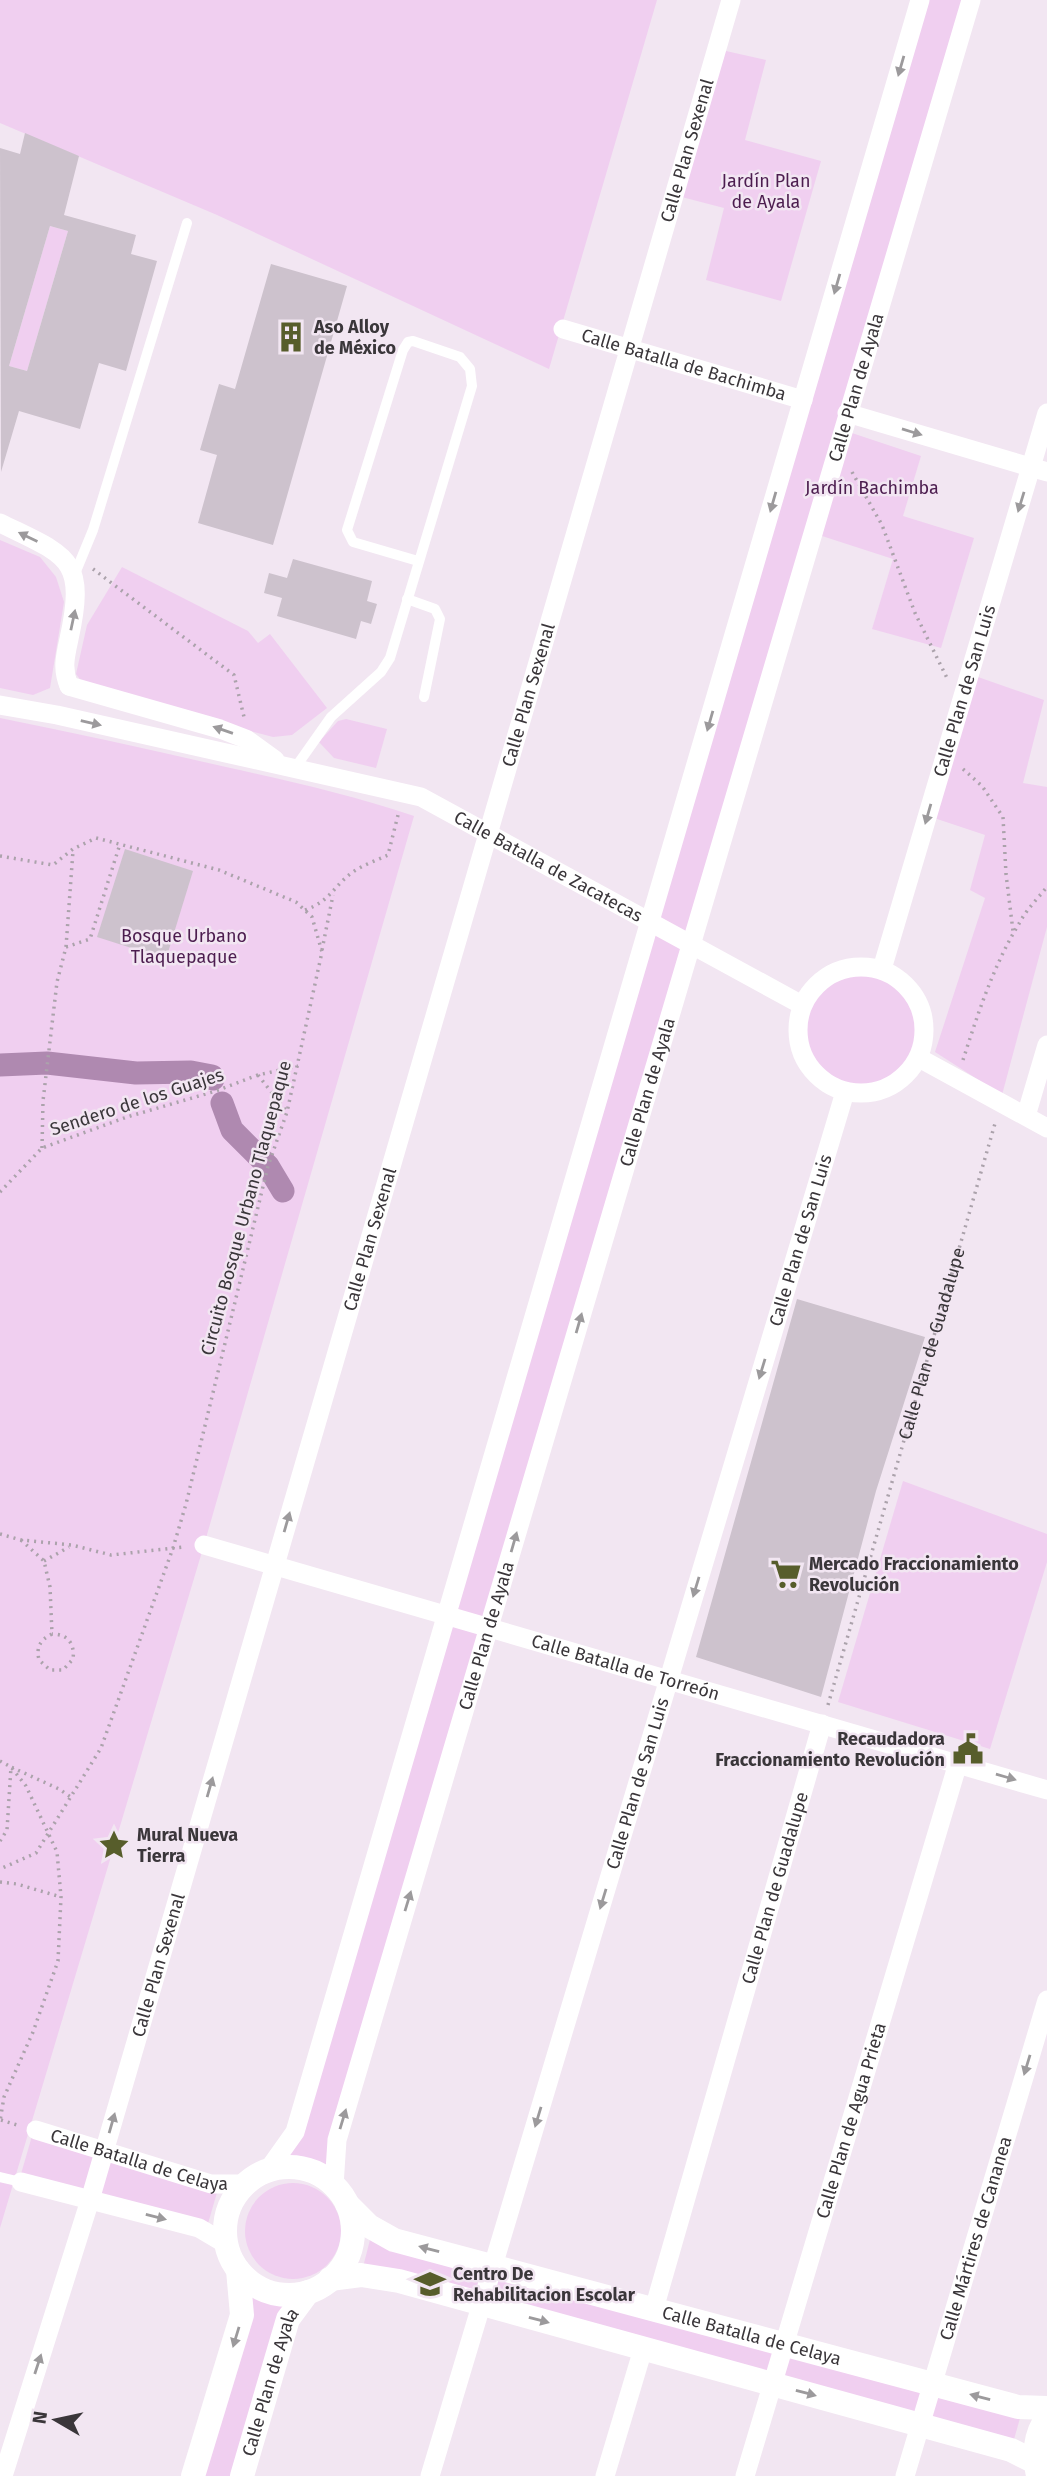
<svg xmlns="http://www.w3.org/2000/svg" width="1047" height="2476" font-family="'Fira Sans',sans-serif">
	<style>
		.green { fill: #f0cff0 }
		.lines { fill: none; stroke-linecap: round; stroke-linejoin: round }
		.canal { stroke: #af89b0; stroke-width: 23 }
		.building { fill: #cdc2cd; fill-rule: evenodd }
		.path { stroke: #aba2ab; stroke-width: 3.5; stroke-dasharray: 2 5; stroke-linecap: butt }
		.service { stroke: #fff; stroke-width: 10 }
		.minor { stroke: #fff; stroke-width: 19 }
		.tertiary { stroke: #fff; stroke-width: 24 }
		.oneway { fill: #9c9a9c }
		.labels { text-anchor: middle; stroke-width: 5; stroke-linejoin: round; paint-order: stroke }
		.street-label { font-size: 18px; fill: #3a363a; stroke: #f2e6f2 }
		.park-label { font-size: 18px; fill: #4c1d4f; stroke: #f2e6f2 }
		.poi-label { font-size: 18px; font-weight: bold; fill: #3a363a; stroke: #f2e6f2; text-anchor: start }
	</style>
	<rect width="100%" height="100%" fill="#f2e6f2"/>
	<g class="green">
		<path d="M0,0H657L549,369L217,215L0,123Z"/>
		<path d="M920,0H970L686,937L650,923Z"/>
		<path d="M717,49L766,60L745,140L821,161L781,301L706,280L724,208L674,195Z"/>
		<path d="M50,226L68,231L27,371L9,366Z"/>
		<path d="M846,431L921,456L903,516L974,538L941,648L872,629L893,559L822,536Z"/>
		<path d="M0,540L40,557L56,577L64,602L50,688L33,695L0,688Z"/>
		<path d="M122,567L248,631L258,643L270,634L327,708L292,735L273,737L87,689L76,674L87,625Z"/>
		<path d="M978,677L1044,700L1023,783L1047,787V927L1002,1095L935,1052L985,898L970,890L985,835L934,818Z"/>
		<path d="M0,718C76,733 151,750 226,767C289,781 352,795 414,816L204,1545L0,2228Z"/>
		<path d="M346,719L387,729L376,768L334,758L319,742L338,721Z"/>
		<path d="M649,929L690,945L483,1626L447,1615Z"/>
		<circle cx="861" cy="1030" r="63"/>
		<path d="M903,1481L1047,1534V1562L990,1749L838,1702Z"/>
		<path d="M451,1620L482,1630L327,2180L303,2168H276Z"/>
		<path d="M32,2136L99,2155L88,2193L21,2174Z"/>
		<path d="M105,2157L218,2189L207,2227L94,2195Z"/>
		<circle cx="293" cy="2231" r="48"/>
		<path d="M373,2228L1022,2411L1011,2450L361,2275Z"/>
		<path d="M239,2277L274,2296L295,2294L239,2476H193Z"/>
	</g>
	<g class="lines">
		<g class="canal">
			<path d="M0,1065L47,1063L136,1073L191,1072L212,1076L213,1079"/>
			<path d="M222,1103L232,1130L268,1166L283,1191"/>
		</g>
	</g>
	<g class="building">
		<path d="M25,133L79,156L64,215L136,235L131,254L157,261L126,371L99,363L80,429L19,411L1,472L0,148L20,154ZM50,226L68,231L27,371L9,366Z"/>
		<path d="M271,264L347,286L273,545L198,523L217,455L200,450L219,384L235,389Z"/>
		<path d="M293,559L372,581L367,601L377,604L371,624L361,621L356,639L277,616L282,598L264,593L269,573L287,578Z"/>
		<path d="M125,849L193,871L166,959L97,937Z"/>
		<path d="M797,1299L925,1337L876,1491L821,1697L696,1657Z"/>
	</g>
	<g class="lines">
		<g class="path">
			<path d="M852,472L882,525L915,613L947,678"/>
			<path d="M93,569L234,675L244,717"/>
			<path d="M963,769L982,786L1003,817L1006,874L1013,931"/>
			<path d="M0,856L53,865L73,849L96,838L219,870L296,902L312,917L322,952L287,1112L268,1166L186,1504L173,1548L101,1748L36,1853L0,1869"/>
			<path d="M305,910C331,901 334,885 353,872C363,865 377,860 388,855L399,811"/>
			<path d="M66,947L90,939L120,844"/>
			<path d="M322,950L333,895"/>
			<path d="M963,1060C978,1013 994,964 1020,922C1027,909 1038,898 1047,887"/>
			<path d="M258,1075L287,1112"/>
			<path d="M42,1148L43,1101L57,982L66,947L73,851"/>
			<path d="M0,1192L42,1148L127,1117L216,1091L258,1075L298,1066"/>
			<path d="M0,1534L21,1540L72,1545L111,1555L184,1547"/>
			<path d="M21,1540L44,1561L50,1587L52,1634C40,1640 36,1647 39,1660L50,1670H63L73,1659C75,1644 68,1634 52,1634"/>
			<path d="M44,1561L69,1547"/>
			<path id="s1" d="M828,1705L996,1120"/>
			<path d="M0,1761L11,1767L26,1786L57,1852L61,1897L58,1961L33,2032L4,2097L0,2121"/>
			<path d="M0,1841L7,1830L11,1767L59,1789L72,1798"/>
			<path d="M0,1882L17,1884L61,1897"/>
			<path d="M1,2120L17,2125"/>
		</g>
		<g class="service">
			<path d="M74,576L93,530L187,223"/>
			<path d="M407,599L435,609L440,619L424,697"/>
			<path d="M295,768L331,717L381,672L390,658L472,386L470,369L460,357L413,341L408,342L403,350L347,530L353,542L418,561"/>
			<path d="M0,2177L21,2182"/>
		</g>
		<g class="minor">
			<path id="s2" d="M563,329L803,400"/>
			<path d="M847,413L1047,472"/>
			<path d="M0,523C67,556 87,557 69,639C65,657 62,669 69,686"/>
			<path d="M69,686L220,729L246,739L275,760"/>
			<path id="s3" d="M0,705L57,715L421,797L802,1005"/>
			<circle cx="861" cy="1030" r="63"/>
			<path id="s4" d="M882,969L1047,413"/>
			<path d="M919,1058L1047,1128"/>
			<path d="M1026,1116L1047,1045"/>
			<path id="s5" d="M204,1545L1047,1790"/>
			<path id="s6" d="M36,2130L211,2184H245"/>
			<path d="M268,2170L295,2132L920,0"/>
			<path d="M21,2182L199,2228L226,2244"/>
			<path id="s7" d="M334,2186L337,2140L971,0"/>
			<path id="s8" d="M654,2309L822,1724"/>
			<path id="s9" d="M3,2476L90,2200L731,0"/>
			<path id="s10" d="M430,2476L845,1092"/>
			<path d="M605,2476L643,2349"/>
			<path id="s11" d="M745,2476L958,1763"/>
			<path id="s12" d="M905,2476L1047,2000"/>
		</g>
		<g class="tertiary">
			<circle cx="289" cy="2231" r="64"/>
			<path id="s13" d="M347,2204L369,2226L394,2240L1018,2407L1047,2408"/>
			<path d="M330,2279L361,2275L399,2281L1011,2450L1035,2462"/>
			<path d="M1038,2475C1033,2456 1035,2434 1047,2418"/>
			<path d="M193,2476L242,2315L238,2270"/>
			<path id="s14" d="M242,2476L288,2319L308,2292"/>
		</g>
	</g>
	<defs><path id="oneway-solid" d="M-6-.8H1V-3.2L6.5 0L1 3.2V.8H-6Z" transform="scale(1.75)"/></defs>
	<g class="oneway">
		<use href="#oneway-solid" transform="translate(901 66) rotate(106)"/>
		<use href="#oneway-solid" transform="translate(837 284) rotate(106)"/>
		<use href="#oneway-solid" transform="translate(912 432) rotate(17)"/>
		<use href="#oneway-solid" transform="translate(773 502) rotate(106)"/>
		<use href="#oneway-solid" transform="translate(1021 502) rotate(107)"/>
		<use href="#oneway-solid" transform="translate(28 537) rotate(-154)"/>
		<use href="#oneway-solid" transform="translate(73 620) rotate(-78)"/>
		<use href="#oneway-solid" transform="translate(710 721) rotate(106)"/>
		<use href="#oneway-solid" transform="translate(91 723) rotate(13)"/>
		<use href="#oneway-solid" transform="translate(223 730) rotate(-161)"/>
		<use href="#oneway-solid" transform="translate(928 814) rotate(106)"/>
		<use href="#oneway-solid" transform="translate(579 1323) rotate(-74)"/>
		<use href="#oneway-solid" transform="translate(762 1369) rotate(107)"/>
		<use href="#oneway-solid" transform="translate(287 1522) rotate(-74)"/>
		<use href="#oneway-solid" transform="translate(514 1542) rotate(-74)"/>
		<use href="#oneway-solid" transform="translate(696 1587) rotate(107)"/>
		<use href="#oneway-solid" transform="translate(1006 1777) rotate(16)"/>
		<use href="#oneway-solid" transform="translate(210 1787) rotate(-74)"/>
		<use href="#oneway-solid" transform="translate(603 1899) rotate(107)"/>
		<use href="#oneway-solid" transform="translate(408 1901) rotate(-73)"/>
		<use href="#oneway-solid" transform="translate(1027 2065) rotate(107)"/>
		<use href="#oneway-solid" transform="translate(538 2117) rotate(107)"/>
		<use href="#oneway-solid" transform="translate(343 2119) rotate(-73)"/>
		<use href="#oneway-solid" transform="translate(112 2123) rotate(-74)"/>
		<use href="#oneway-solid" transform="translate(156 2217) rotate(14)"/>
		<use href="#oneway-solid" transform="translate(429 2249) rotate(-165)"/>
		<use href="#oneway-solid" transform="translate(539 2320) rotate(15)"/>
		<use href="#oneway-solid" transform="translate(236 2337) rotate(107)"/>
		<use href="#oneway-solid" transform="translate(38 2364) rotate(-72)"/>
		<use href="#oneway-solid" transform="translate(806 2393) rotate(15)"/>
		<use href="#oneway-solid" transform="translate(980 2397) rotate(-165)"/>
	</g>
	<defs>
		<g id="building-bare" transform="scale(2.415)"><path d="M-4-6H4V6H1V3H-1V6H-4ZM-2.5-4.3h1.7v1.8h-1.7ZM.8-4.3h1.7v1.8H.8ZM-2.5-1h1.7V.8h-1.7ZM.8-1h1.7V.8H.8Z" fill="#575d2b" stroke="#f2e6f2" stroke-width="2.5" paint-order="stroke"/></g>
		<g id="supermarket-bare" transform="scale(2.415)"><path d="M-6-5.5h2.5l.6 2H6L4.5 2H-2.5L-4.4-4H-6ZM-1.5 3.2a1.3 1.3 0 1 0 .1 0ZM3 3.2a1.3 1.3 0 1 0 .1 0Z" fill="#575d2b" stroke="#f2e6f2" stroke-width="2.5" paint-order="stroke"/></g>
		<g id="civic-bare" transform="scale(2.415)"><path d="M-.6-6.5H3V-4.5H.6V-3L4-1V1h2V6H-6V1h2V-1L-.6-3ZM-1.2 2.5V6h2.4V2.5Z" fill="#575d2b" stroke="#f2e6f2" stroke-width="2.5" paint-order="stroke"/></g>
		<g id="sight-bare" transform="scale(2.415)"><path d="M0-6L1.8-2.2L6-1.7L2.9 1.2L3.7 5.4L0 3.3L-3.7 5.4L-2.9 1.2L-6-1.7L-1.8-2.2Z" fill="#575d2b" stroke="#f2e6f2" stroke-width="2.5" paint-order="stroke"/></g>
		<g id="school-bare" transform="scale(2.415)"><path d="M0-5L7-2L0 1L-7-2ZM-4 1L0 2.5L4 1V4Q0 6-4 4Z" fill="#575d2b" stroke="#f2e6f2" stroke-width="2.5" paint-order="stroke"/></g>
	</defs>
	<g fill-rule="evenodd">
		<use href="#building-bare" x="291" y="337"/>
		<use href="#supermarket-bare" x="786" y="1574"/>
		<use href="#civic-bare" x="968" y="1749"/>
		<use href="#sight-bare" x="114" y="1845"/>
		<use href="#school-bare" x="430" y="2284"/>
	</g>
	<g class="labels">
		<g class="street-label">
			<text dy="6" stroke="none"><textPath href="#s9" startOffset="2424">Calle Plan Sexenal</textPath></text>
			<text dy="6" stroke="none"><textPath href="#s2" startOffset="126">Calle Batalla de Bachimba</textPath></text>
			<text dy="6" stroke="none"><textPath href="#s7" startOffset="1874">Calle Plan de Ayala</textPath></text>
			<text dy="6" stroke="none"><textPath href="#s4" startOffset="290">Calle Plan de San Luis</textPath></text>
			<text dy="6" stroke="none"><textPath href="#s9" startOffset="1857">Calle Plan Sexenal</textPath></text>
			<text dy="6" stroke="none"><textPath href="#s3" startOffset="576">Calle Batalla de Zacatecas</textPath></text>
			<text dy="6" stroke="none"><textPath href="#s7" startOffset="1139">Calle Plan de Ayala</textPath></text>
			<text transform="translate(137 1102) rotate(-18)" y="6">Sendero de los Guajes</text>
			<text transform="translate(246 1208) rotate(-75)" y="6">Circuito Bosque Urbano Tlaquepaque</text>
			<text dy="6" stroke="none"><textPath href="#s9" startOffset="1290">Calle Plan Sexenal</textPath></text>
			<text dy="6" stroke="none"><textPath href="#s10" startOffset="1290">Calle Plan de San Luis</textPath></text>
			<text dy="6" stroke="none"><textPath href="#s1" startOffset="376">Calle Plan de Guadalupe</textPath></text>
			<text dy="6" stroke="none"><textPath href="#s7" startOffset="572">Calle Plan de Ayala</textPath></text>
			<text dy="6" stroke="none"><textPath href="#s5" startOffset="439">Calle Batalla de Torreón</textPath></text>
			<text dy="6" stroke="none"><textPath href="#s10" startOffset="723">Calle Plan de San Luis</textPath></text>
			<text dy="6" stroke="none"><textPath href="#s8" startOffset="438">Calle Plan de Guadalupe</textPath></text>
			<text dy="6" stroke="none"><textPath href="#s9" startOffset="534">Calle Plan Sexenal</textPath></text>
			<text dy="6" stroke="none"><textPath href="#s11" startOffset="371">Calle Plan de Agua Prieta</textPath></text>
			<text dy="6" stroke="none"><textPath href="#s6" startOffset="108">Calle Batalla de Celaya</textPath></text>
			<text dy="6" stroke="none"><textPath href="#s12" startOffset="248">Calle Mártires de Cananea</textPath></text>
			<text dy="6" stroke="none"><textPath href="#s13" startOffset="430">Calle Batalla de Celaya</textPath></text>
			<text dy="6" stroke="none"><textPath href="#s14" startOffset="98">Calle Plan de Ayala</textPath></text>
		</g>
		<g class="park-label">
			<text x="766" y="187">Jardín Plan<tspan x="766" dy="21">de Ayala</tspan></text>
			<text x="872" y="494">Jardín Bachimba</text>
			<text x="184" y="942">Bosque Urbano<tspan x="184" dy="21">Tlaquepaque</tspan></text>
		</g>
		<g class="poi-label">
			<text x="314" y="333">Aso Alloy<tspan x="314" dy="21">de México</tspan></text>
			<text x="809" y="1570">Mercado Fraccionamiento<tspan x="809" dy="21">Revolución</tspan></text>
			<text x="945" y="1745" text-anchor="end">Recaudadora<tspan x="945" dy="21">Fraccionamiento Revolución</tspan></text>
			<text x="137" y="1841">Mural Nueva<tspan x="137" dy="21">Tierra</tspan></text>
			<text x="453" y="2280">Centro De<tspan x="453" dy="21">Rehabilitacion Escolar</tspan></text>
		</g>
	</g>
	<g transform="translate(56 2420) rotate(279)" stroke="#f2e6f2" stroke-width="5" paint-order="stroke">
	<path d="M0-5L12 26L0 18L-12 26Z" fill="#3a363a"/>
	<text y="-10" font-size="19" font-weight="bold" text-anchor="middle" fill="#3a363a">N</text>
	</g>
</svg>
